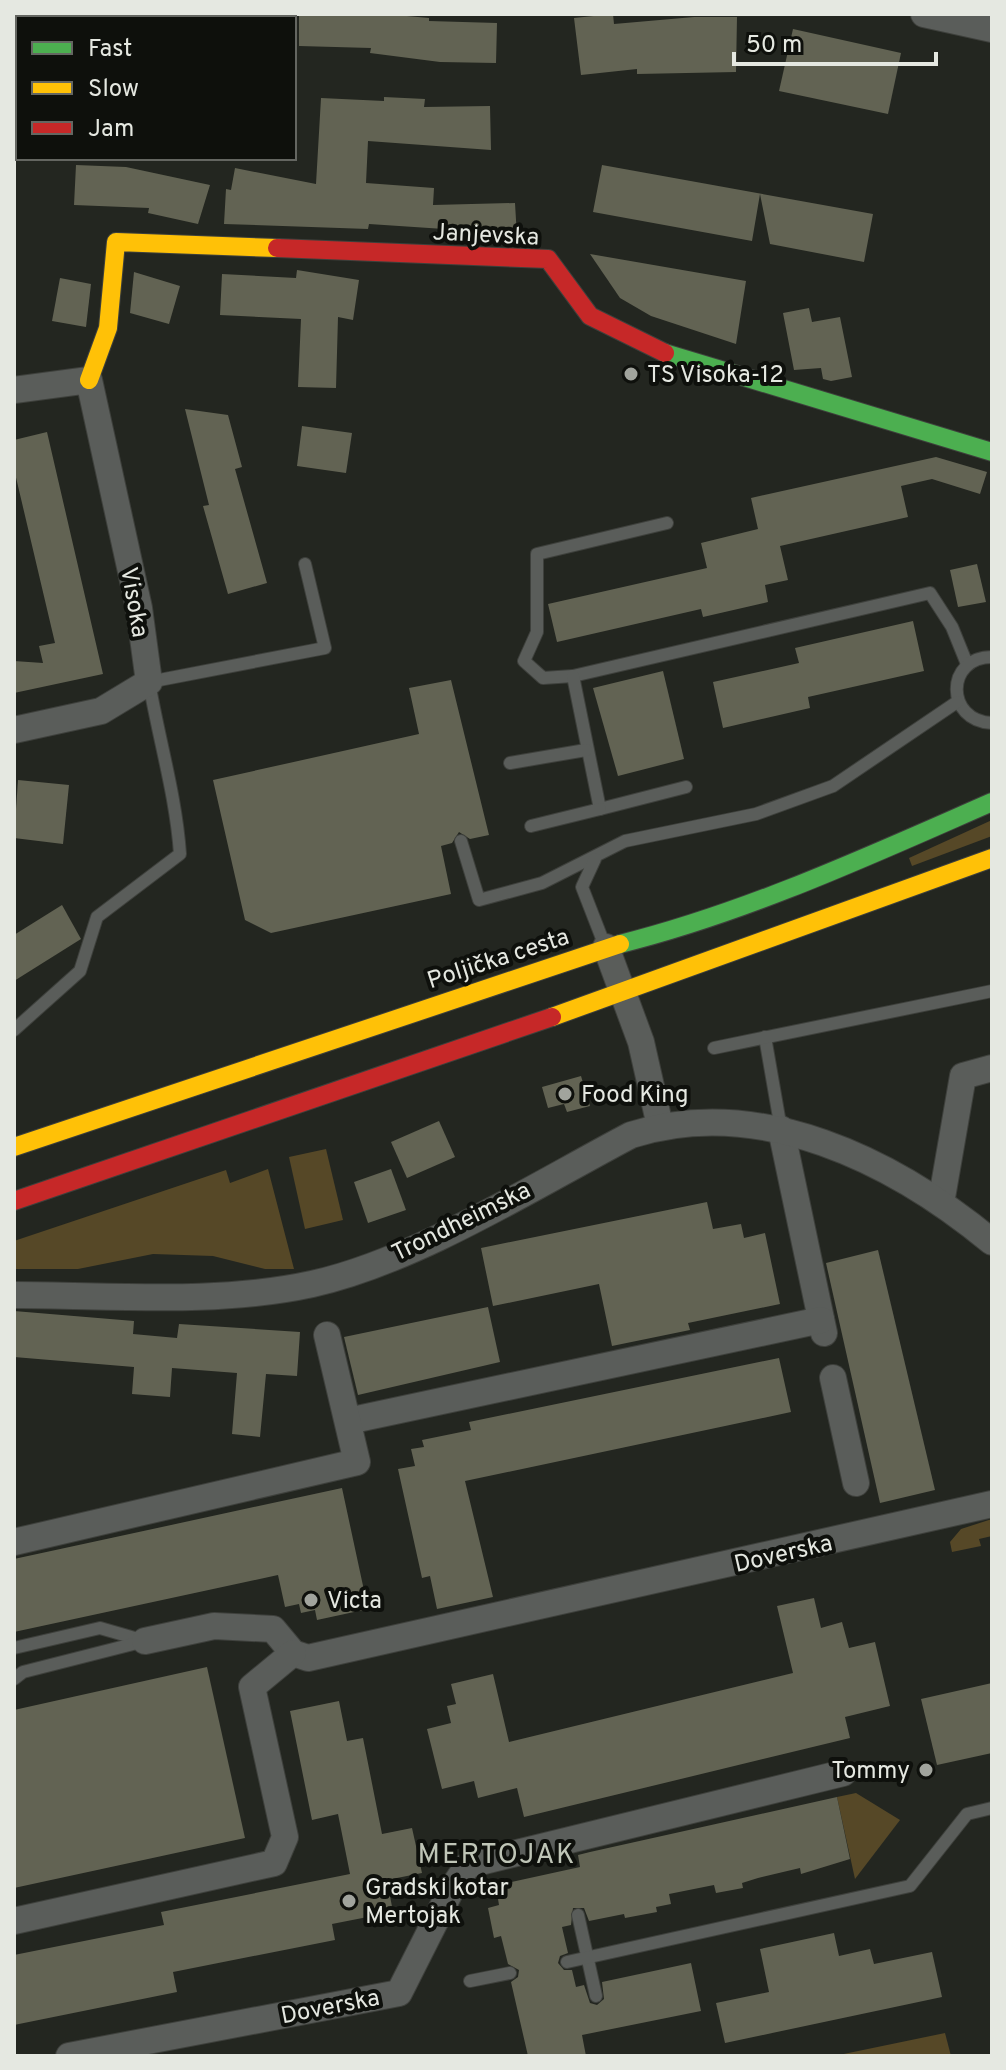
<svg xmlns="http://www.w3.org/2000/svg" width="1006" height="2070" font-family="Overpass,sans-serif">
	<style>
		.green { fill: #564827 }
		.building { fill: #626353 }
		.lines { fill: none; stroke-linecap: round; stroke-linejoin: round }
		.lane-casing { stroke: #3e403c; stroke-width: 14 }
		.street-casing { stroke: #3e403c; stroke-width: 28 }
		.fast-casing { stroke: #3e403c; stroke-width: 20 }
		.slow-casing { stroke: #3e403c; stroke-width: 20 }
		.jam-casing { stroke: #3e403c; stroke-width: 20 }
		.lane { stroke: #5a5d5a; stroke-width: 12 }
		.street { stroke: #5a5d5a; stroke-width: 26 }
		.fast { stroke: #4caf50; stroke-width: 18 }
		.slow { stroke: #ffc107; stroke-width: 18 }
		.jam { stroke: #c62828; stroke-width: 18 }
		.poi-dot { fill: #a1a49d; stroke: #0e100c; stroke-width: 3 }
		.labels { text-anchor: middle; stroke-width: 8; stroke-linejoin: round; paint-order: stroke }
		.street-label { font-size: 24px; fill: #e5e8e1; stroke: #0e100c }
		.poi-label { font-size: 24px; fill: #e5e8e1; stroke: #0e100c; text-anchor: start }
		.quarter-label { font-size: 28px; letter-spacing: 2px; fill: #bfc5b7; stroke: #0e100c }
	</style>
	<rect width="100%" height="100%" fill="#232620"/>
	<g class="green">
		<path d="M992,820V836L912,866L909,858Z"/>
		<path d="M326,1149L343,1220L305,1229L289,1157Z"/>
		<path d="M268,1169L294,1269H265L213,1256L153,1254L78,1269H14V1241L226,1170L230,1183Z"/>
		<path d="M992,1519V1536L979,1539L981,1546L952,1552L950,1542L961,1529Z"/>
		<path d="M856,1793L900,1820L855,1879L837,1797Z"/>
		<path d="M945,2033L951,2056H834Z"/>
	</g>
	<g class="building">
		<path d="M299,14H385L429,18V21L497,23L496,63L440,62L370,53L371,48L299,46Z"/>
		<path d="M613,14L614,24L694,17H737L736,72L637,74V69L581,75L574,18Z"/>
		<path d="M793,29L901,53L888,114L779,91Z"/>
		<path d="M384,97L425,99L424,107L490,106L491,150L368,141L366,183L434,188L433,205L515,203L517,237L459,234V230L369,224L368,229L224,224L226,189L231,190L235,168L316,184L321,98L384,101Z"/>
		<path d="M76,165L126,167L210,185L198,224L148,213L149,208L74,205Z"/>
		<path d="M602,165L873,214L864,262L770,244L760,194L752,241L593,212Z"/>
		<path d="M590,254L746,281L736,344L651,316L620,298Z"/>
		<path d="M297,270L359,280L353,320L338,317L336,388L298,387L301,319L220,315L222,274L296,278Z"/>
		<path d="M134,272L180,286L169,324L130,313Z"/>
		<path d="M60,278L91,284L86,327L52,321Z"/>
		<path d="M809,308L812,322L840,317L852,377L831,381L823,379L821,368L794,370L783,313Z"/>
		<path d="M185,409L228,415L242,467L235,469L267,583L228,594L203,506L209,505Z"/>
		<path d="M302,426L352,433L346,473L297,466Z"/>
		<path d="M47,432L103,674L14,693V661L43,663L39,646L55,643L14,469V440Z"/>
		<path d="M936,457L987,472L980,494L932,479L901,486L908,517L780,546L788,580L765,585L768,602L703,617L701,609L557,642L548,604L707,568L701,543L758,529L751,498Z"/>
		<path d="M977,564L986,602L958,607L950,570Z"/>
		<path d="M913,621L924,671L808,697L810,708L723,728L713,682L799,663L795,648Z"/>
		<path d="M663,671L684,759L618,776L593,688Z"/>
		<path d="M451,680L489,835L470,839L459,832L452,843L441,846L451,894L271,933L245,920L213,780L419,734L409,688Z"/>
		<path d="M18,780L69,785L63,844L14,838Z"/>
		<path d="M62,905L81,939L14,981V935Z"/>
		<path d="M581,1076L590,1106L567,1112L564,1104L548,1108L542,1087Z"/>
		<path d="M439,1121L455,1157L407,1178L391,1142Z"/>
		<path d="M391,1169L406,1210L368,1223L354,1182Z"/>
		<path d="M707,1202L713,1229L741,1224L744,1238L765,1233L780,1304L688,1323L690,1330L612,1346L599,1284L493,1306L481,1248Z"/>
		<path d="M878,1250L935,1490L880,1503L826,1263Z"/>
		<path d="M488,1307L500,1362L358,1395L344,1337Z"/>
		<path d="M14,1311L134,1321L133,1334L177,1338L179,1324L300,1332L297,1376L266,1374L260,1437L232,1434L237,1373L172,1368L170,1397L132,1394L134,1367L14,1357Z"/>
		<path d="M779,1358L791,1412L465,1481L493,1597L437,1609L430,1576L422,1578L398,1469L415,1466L411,1449L424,1447L422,1440L471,1430L469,1422Z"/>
		<path d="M342,1488L368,1609L317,1620L315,1610L301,1613L299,1604L285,1607L278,1575L14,1632V1559Z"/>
		<path d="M814,1598L821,1628L842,1622L849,1648L875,1642L890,1706L845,1717L850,1738L524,1817L517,1788L478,1798L474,1781L442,1789L427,1729L451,1723L447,1706L456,1704L451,1684L493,1674L509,1742L793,1673L777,1606Z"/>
		<path d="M207,1667L245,1838L14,1888V1710Z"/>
		<path d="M992,1683V1753L937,1765L921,1699Z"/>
		<path d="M339,1701L347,1741L363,1738L382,1834L412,1828L422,1873L387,1880L393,1912L332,1924L335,1940L173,1972L177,1992L14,2025V1955L164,1925L161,1912L350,1874L338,1814L312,1820L290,1711Z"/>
		<path d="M837,1797L850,1859L801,1874L800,1868L758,1878L742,1883L743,1888L716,1893L714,1885L669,1894L671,1904L656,1907L657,1912L625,1918L624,1914L589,1921L584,1908H573L571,1925L562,1927L568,1953L560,1956L558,1963L564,1970H572L576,1987L584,1985L590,2003L597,2005L604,1999L602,1982L691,1963L701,2011L582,2035L586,2056H528L511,1982L518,1977L519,1970L508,1964L501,1936L494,1938L488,1908L499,1905L498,1899L505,1898L502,1884L580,1867L578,1855L590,1852Z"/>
		<path d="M834,1933L839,1956L870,1949L874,1964L932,1952L942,1997L725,2043L716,2003L769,1992L760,1949Z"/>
	</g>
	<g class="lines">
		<g class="lane-casing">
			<g id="lane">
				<path d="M667,523L537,554V632L524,661L543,678L573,676L930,593L952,627L967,664"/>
				<path d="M992,657C945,657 945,721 992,723"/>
				<path d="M573,676L600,809L686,787"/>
				<path d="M510,763L586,750"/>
				<path d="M531,826L600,809"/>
				<path d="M461,841L479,900L542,883L625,841L756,814L833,786L957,702"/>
				<path d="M595,859L582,887L603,941"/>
				<path d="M14,1030L80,971L97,917L180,854C176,796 159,740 149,682L325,648L305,564"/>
				<path d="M765,1037L781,1129"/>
				<path d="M714,1048L992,991"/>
				<path d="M14,1648L100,1628L145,1641"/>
				<path d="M14,1679L23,1672L145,1641"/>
				<path d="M578,1915L596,1996"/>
				<path d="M567,1962L910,1886L967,1814L992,1808"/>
				<path d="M470,1981L510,1973"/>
			</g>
		</g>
		<g class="street-casing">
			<g id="street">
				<path d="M924,14L992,29"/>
				<path d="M14,390L89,380L139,608L149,682L101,711L14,730"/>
				<path d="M606,947L641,1042L660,1126"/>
				<path d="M781,1129L824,1333"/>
				<path d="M941,1203L963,1076L992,1068"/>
				<path d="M14,1295C111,1295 216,1305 312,1284C416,1261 536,1185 631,1135C760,1094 894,1161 992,1242"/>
				<path d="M833,1378L856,1483"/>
				<path d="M348,1421L821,1320"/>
				<path d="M14,1542L357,1462L327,1335"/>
				<path d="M145,1641L214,1626L273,1629L293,1653L308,1658L992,1504"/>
				<path d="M14,1921L274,1863L285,1837L252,1687L293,1653"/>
				<path d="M69,2056L399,1993L451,1890L468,1865L843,1773"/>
			</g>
		</g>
		<g class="fast-casing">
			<g id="fast">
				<path d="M665,353L992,452"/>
				<path d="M620,944C748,912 871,855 992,802"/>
			</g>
		</g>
		<g class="slow-casing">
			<g id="slow">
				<path d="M89,380L108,328L116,242L277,248"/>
				<path d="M552,1017L992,858"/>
				<path d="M14,1147L620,944"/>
			</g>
		</g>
		<g class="jam-casing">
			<g id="jam">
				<path d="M277,248L548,259L590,316L665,353"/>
				<path d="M14,1201L552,1017"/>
			</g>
		</g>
		<use href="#lane" class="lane"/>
		<use href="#street" class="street"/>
		<use href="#fast" class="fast"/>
		<use href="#slow" class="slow"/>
		<use href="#jam" class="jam"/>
	</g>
	<g class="poi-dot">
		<circle cx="631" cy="374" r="8"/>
		<circle cx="565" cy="1094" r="8"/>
		<circle cx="311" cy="1600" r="8"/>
		<circle cx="926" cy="1770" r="8"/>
		<circle cx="349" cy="1901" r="8"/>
	</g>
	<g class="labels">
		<g class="street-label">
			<text transform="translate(486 234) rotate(3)" y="8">Janjevska</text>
			<text transform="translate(135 602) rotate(80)" y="8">Visoka</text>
			<text transform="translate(498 958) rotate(-18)" y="8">Poljička cesta</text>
			<text transform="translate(461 1221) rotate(-26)" y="8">Trondheimska</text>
			<text transform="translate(783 1553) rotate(-13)" y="8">Doverska</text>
			<text transform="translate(330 2006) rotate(-11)" y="8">Doverska</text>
		</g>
		<g class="poi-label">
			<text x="647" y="382">TS Visoka-12</text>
			<text x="581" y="1102">Food King</text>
			<text x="327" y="1608">Victa</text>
			<text x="910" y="1778" text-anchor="end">Tommy</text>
			<text x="365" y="1895">Gradski kotar<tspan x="365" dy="28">Mertojak</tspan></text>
		</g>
		<g class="quarter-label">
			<text x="497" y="1863">MERTOJAK</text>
		</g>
	</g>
	<rect width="1006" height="2070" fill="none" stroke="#e5e8e1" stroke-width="32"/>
	<rect x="16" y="16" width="280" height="144" fill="#0e100c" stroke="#646661" stroke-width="2"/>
	<rect x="32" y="42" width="40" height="12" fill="#4caf50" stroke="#646661" stroke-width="2"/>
	<text x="88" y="56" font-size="24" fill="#e5e8e1">Fast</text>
	<rect x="32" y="82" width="40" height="12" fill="#ffc107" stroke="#646661" stroke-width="2"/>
	<text x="88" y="96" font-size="24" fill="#e5e8e1">Slow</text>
	<rect x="32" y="122" width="40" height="12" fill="#c62828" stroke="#646661" stroke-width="2"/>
	<text x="88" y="136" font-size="24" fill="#e5e8e1">Jam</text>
	<path d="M734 52v12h202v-12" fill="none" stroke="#e5e8e1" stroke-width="4"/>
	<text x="746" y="52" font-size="24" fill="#e5e8e1" stroke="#0e100c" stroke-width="6" paint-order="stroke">50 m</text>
</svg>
